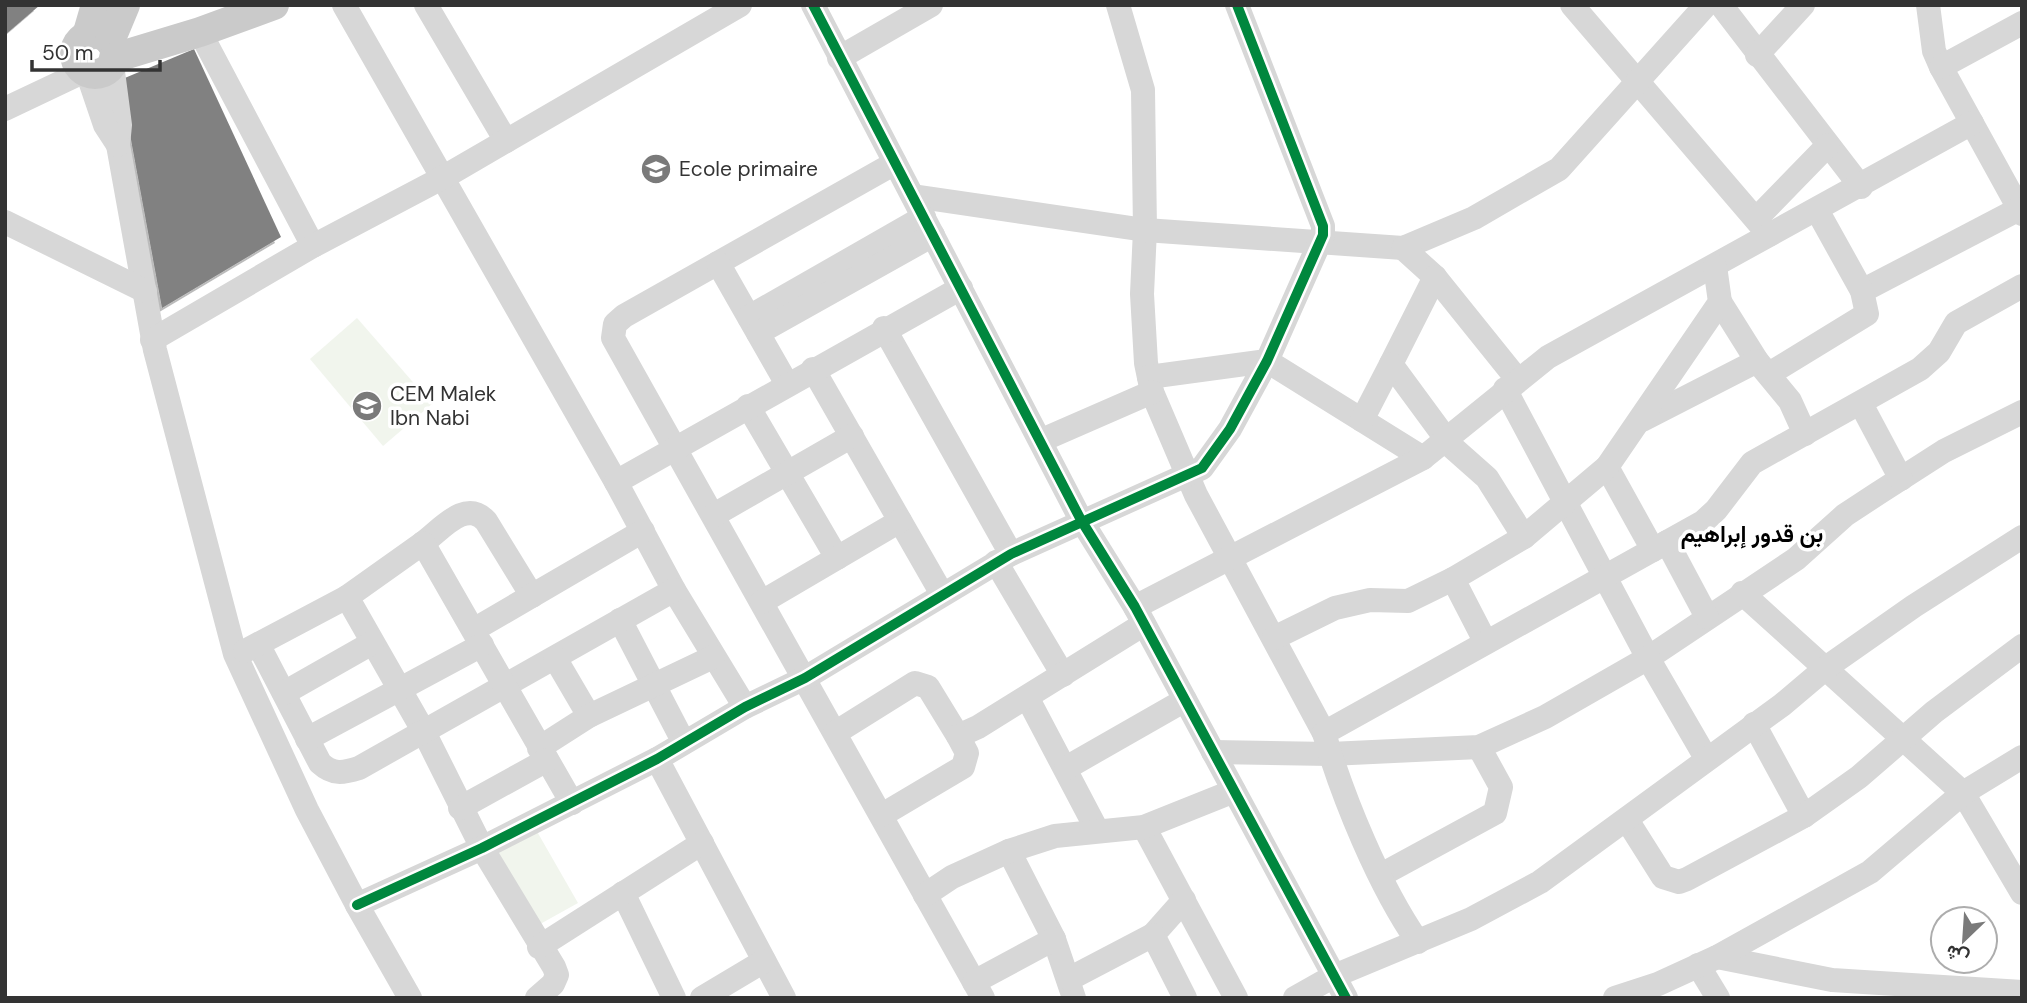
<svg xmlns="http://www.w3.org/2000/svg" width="2027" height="1003" font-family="'DM Sans',Vazirmatn,sans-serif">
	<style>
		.green { fill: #f1f5ed }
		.building { fill: #818181; filter: url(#shadow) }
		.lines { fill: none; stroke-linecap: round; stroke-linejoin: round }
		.minor { stroke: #d7d7d7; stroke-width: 24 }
		.major { stroke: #cacaca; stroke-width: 30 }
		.cycleway-casing { stroke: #fff; stroke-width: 15 }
		.cycleway { stroke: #00873e; stroke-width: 10 }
		.labels { text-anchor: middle; stroke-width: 7; stroke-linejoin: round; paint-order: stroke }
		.poi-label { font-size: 21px; fill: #333; stroke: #fff; text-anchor: start }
		.neighbourhood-label { font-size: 23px; font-weight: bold; fill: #000; stroke: #fff }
	</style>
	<defs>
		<filter id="shadow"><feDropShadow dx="-6" dy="6" stdDeviation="0" flood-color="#0004"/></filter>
	</defs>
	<rect width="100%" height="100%" fill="#fff"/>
	<g class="green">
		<path d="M357,318L432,404L383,446L310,359Z"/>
		<path d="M535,828L578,903L533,928L492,854Z"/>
	</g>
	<g class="building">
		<path d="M5,5H40L5,35Z"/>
		<path d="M194,49L281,237L162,308L120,80Z"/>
	</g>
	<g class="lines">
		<g class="minor">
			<path d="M344,5L616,482L674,590L745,707"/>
			<path d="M426,5L506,141"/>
			<path d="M813,5L1081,520L1135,607L1346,998"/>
			<path d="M1118,5L1143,90L1145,230L1142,294L1146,363L1152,392L1196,495L1324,733"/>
			<path d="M1572,5L1769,235"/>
			<path d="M1721,5L1861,187"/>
			<path d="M1928,5L1934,51L1941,67L2022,214"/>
			<path d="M200,32L313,246"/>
			<path d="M1757,55L1803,5"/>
			<path d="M839,58L931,5"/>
			<path d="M112,64L120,125L118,145L155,350L235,654L307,810L357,905L410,998"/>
			<path d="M1941,67L2022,23"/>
			<path d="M87,72L105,125L118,145"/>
			<path d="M5,109L85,71"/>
			<path d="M895,163L624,316L615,324L613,338L983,998"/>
			<path d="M913,196L1145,230L1403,248L1474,218L1559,169L1706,5"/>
			<path d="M1756,219L1828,145"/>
			<path d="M5,222L145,291"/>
			<path d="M1403,248L1435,277L1517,379"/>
			<path d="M718,263L787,384"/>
			<path d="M1435,277L1391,364L1452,447L1487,478L1524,537"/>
			<path d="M1862,291L2019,209"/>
			<path d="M1720,302L1757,361L1790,401L1805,434"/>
			<path d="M749,317L924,217"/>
			<path d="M884,328L1011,554"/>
			<path d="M758,333L933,235"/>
			<path d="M152,340L313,246L444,177L740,5"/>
			<path d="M813,369L942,594"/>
			<path d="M1769,374L1867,314L1862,291L1817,210"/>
			<path d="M1149,377L1267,361L1423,458"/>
			<path d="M1505,389L1648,658L1796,559L1845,515L1877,494L1944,451L2022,412"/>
			<path d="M1861,404L1901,479"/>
			<path d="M748,406L837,558"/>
			<path d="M1362,420L1391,364"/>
			<path d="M1642,420L1757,361"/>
			<path d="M1042,440L1152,392"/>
			<path d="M1607,467L1653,550"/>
			<path d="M616,482L961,288"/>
			<path d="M714,515L852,436"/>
			<path d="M1667,542L1707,617"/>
			<path d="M423,543C442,529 465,499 486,521L532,596"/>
			<path d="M996,562L1063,675"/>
			<path d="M1742,593L1963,793L2022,893"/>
			<path d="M347,597L424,732L482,848L554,967L557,975L553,984L537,998"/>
			<path d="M762,602L900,521"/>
			<path d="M1135,607L1423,458L1548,357L1972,123"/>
			<path d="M620,620L683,741"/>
			<path d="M475,629L643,531"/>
			<path d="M1274,638L1335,608L1370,600L1408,601L1453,579"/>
			<path d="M1485,641L1453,579L1524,537L1607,467L1720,302L1715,266"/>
			<path d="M259,646L320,763C333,775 343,773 359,768L674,590"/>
			<path d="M245,651L347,597L423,543L572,803"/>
			<path d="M555,658L589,716"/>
			<path d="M284,693L372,643"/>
			<path d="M1027,697L1097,830"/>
			<path d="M1754,724L1804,816"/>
			<path d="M835,733L915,683L928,687L958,736L978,727L1144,624"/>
			<path d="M307,739L482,645"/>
			<path d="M539,748L589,716L713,657"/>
			<path d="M1213,752L1330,754L1479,747L1545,717L1648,658L1706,758"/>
			<path d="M657,759L784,998"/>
			<path d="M1066,768L1185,700"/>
			<path d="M460,808L547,760"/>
			<path d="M882,815L963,767L967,753L958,736"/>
			<path d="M1627,820L1663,877L1679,882L1687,879L1804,816L1859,777L1934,712L2022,646"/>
			<path d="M1144,827L1236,998"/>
			<path d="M1009,851L1054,939L1074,998"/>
			<path d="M1381,875L1495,813L1501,787L1479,747"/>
			<path d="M623,893L674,998"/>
			<path d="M925,895L952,877L1009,851L1055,836L1144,827L1234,791"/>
			<path d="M1184,900L1153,935L1185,998"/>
			<path d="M357,905L482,848L657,759L745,707L805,678L1011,554L1202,468L1230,429L1267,361L1323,235V226L1237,5"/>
			<path d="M1418,942C1379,886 1343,798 1324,733L1703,522L1716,510L1752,463L1920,369L1939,352L1956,323L2022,286"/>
			<path d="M539,947L702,843"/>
			<path d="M1717,957L1832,980L2022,992"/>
			<path d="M1698,965L1718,998"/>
			<path d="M1069,979L1153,935"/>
			<path d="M974,982L1054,939"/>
			<path d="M702,998L764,961"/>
			<path d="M1295,998L1334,976L1471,919L1540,882L1782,705L1827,667L1914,606L2022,537"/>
			<path d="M1615,998L1658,984L1717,957L1870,872L1963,793L2022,757"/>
		</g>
		<g class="major">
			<circle cx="95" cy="54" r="20"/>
			<path d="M87,36L96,5"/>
			<path d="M110,41L125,5"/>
			<path d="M114,58L200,32L274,5"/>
		</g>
		<g class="cycleway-casing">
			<g id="cycleway">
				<path d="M813,5L1081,520L1135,607L1346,998"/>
				<path d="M357,905L482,848L657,759L745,707L805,678L1011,554L1202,468L1230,429L1267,361L1323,235V226L1237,5"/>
			</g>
		</g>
		<use href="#cycleway" class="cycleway"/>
	</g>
	<defs>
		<g id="school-disc" transform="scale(1.575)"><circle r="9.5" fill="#7a7a7a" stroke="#fff"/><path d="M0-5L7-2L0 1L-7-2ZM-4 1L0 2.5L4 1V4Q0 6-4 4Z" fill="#fff"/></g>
	</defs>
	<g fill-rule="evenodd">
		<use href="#school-disc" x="656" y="169"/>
		<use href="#school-disc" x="367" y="406"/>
	</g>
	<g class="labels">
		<g class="poi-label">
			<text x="679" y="176">Ecole primaire</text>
			<text x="390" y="401">CEM Malek<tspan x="390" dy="24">Ibn Nabi</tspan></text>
		</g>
		<g class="neighbourhood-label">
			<text x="1752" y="542">بن قدور إبراهيم</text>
		</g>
	</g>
	<rect width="2027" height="1003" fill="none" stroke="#333333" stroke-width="14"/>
	<g transform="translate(1964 940) rotate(205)"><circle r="33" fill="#ffffff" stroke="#adadad" stroke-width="2"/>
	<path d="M0-5L12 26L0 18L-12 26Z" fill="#7a7a7a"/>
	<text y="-10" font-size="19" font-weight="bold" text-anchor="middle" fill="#333333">ش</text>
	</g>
	<path d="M32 60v10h128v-10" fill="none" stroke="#333333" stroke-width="3.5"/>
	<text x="42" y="60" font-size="21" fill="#333333" stroke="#ffffff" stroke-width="5" paint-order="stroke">50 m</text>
</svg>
